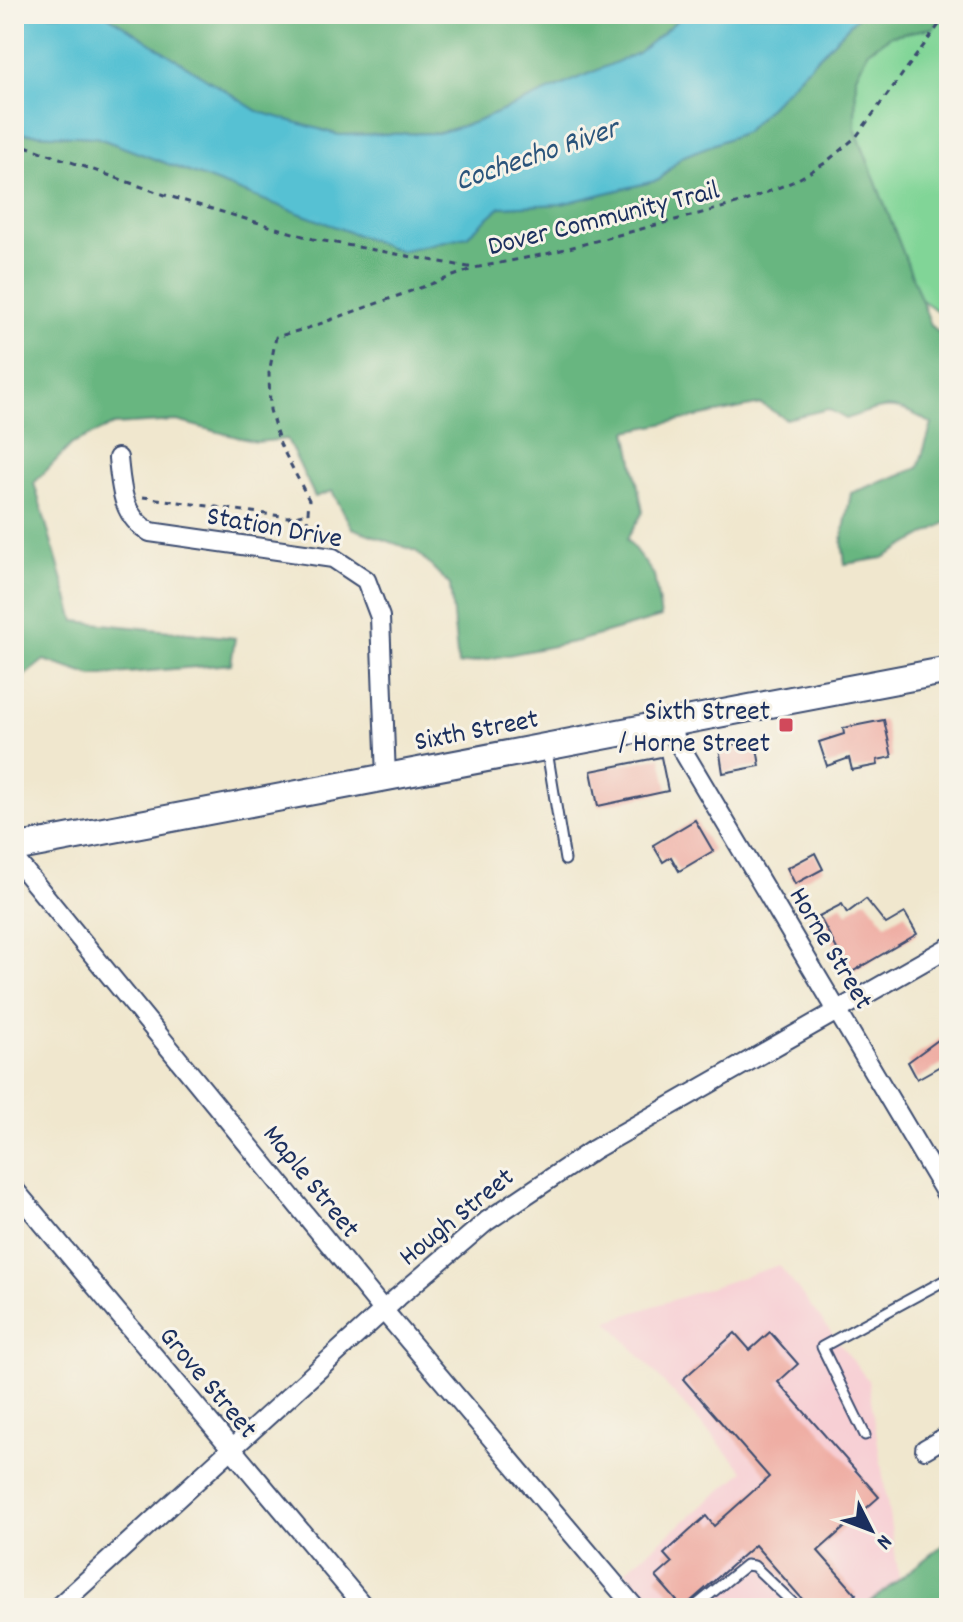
<svg xmlns="http://www.w3.org/2000/svg" width="963" height="1622" font-family="Dekko,sans-serif">
	<style>
		.built { fill: #f7cfd4 }
		.green { fill: #81d597; stroke: #4e827a; stroke-width: 2 }
		.forest { fill: #68b680; stroke: #42726f; stroke-width: 2 }
		.water { fill: #57c1d3; stroke: #397898; stroke-width: 2 }
		.building { fill: #efaea4 }
		.lines { fill: none; stroke-linecap: round; stroke-linejoin: round }
		.service-casing { stroke: #3b4b6f; stroke-width: 13 }
		.minor-casing { stroke: #3b4b6f; stroke-width: 22 }
		.secondary-casing { stroke: #3b4b6f; stroke-width: 30 }
		.path { stroke: #3b4b6f; stroke-width: 3; stroke-dasharray: 6 6; stroke-linecap: butt }
		.service { stroke: #fff; stroke-width: 9 }
		.minor { stroke: #fff; stroke-width: 18 }
		.secondary { stroke: #fff; stroke-width: 26 }
		.poi-dot { fill: #d1495b; stroke: #f7f3e8; stroke-width: 3 }
		.labels { text-anchor: middle; stroke-width: 6; stroke-linejoin: round; paint-order: stroke }
		.street-label { font-size: 28px; fill: #1b2f5e; stroke: #f7f3e8 }
		.poi-label { font-size: 28px; fill: #1b2f5e; stroke: #f7f3e8; text-anchor: end }
		.water-label { font-size: 30px; font-style: italic; fill: #2a547b; stroke: #f7f3e8 }
	</style>
	<rect width="100%" height="100%" fill="#f7f3e8"/>
	<filter id="ink" filterUnits="userSpaceOnUse"><feTurbulence type="fractalNoise" baseFrequency=".0125" numOctaves="2"/><feDisplacementMap in="SourceGraphic" scale="16" xChannelSelector="R" yChannelSelector="G"/><feConvolveMatrix kernelMatrix="1 2 1 2 8 2 1 2 1" color-interpolation-filters="sRGB"/></filter>
	<filter id="wash" filterUnits="userSpaceOnUse"><feTurbulence type="fractalNoise" baseFrequency=".006" numOctaves="4" result="noise"/><feDisplacementMap in="SourceGraphic" scale="32" xChannelSelector="R" yChannelSelector="G"/><feGaussianBlur stdDeviation="1.8" result="paint"/><feColorMatrix in="noise" values="0 0 0 0 0 0 0 0 0 0 0 0 0 0 0 0 0 1.4 0 .05"/><feComposite in="paint" operator="in"/></filter>
	<g filter="url(#wash)">
		<rect width="100%" height="100%" fill="#f0e7ce"/>
		<path class="built" d="M779,1265L868,1380L899,1578L863,1608H656L625,1571L744,1471L608,1321Z"/>
		<path class="green" d="M888,14H949V319L842,244L855,44Z"/>
		<g class="forest">
			<path d="M105,14H685L638,53L476,122L438,133L339,135L258,112Z"/>
			<path d="M860,14H943L933,28L892,35L868,51L856,76L855,128L931,325L949,342V521L883,558L845,564L842,540L851,493L918,468L932,424C896,401 885,405 846,419L828,409L786,419L761,404L627,431L643,512L627,539L654,575L661,617L578,641L458,665L450,585L416,551L352,528L332,491L315,497L287,439L256,442L177,421L113,425L72,444L34,483L75,621L235,638L231,664L92,676L44,660L14,684V133L96,137L400,251L467,236L500,207L561,204L659,180L681,157L745,132Z"/>
			<path d="M949,1540V1608H863Z"/>
		</g>
		<path class="water" d="M14,14H105L257,111L339,135L438,133L476,122L638,53L685,14H860L745,132L681,157L659,180L561,204L500,207L467,236L400,251L96,137L14,133Z"/>
		<g id="blocks">
			<g class="building">
				<path d="M884,720L892,757L877,760L878,765L852,770L849,758L827,766L819,742L844,734L843,728Z"/>
				<path d="M749,742L750,749L757,748L760,766L723,773L719,747Z"/>
				<path d="M661,757L668,791L598,806L591,771Z"/>
				<path d="M695,820L713,851L679,871L671,857L663,862L653,845Z"/>
				<path d="M815,853L823,869L795,884L787,868Z"/>
				<path d="M866,899L886,924L905,913L917,934L850,973L819,916L842,904L847,913Z"/>
				<path d="M949,1032V1061L917,1079L908,1062Z"/>
				<path d="M770,1332L798,1364L778,1382L879,1497L818,1551L856,1594L840,1608H810L755,1545L683,1608L656,1577L672,1563L664,1554L706,1516L714,1526L769,1477L683,1379L735,1333L750,1350Z"/>
			</g>
		</g>
	</g>
	<g filter="url(#ink)">
		<use href="#blocks" fill-opacity="0" stroke="#3b4b6f" stroke-width="2"/>
		<g class="lines">
			<g class="service-casing">
				<g id="service">
					<path d="M547,751L565,860"/>
					<path d="M865,1435L822,1347L949,1278"/>
					<path d="M693,1608L746,1565L754,1566L798,1608"/>
				</g>
			</g>
			<g class="minor-casing">
				<g id="minor">
					<path d="M118,458C121,487 122,517 150,532L333,558L366,580L380,617L386,778"/>
					<path d="M667,724L949,1199"/>
					<path d="M14,858L384,1311L635,1608"/>
					<path d="M14,1189L365,1608"/>
					<path d="M925,1449L949,1435"/>
					<path d="M57,1608L398,1297L487,1221L593,1150L949,947"/>
				</g>
			</g>
			<g class="secondary-casing">
				<path id="secondary" d="M14,848L949,670"/>
			</g>
			<g class="path">
				<path d="M14,142L165,195L313,239L474,268L546,254L740,203L795,181L825,163L856,137L947,14"/>
				<path d="M143,497L288,517L309,513"/>
				<path d="M306,537L309,500L280,444L270,410L269,373L276,337L308,328L470,270"/>
			</g>
			<use href="#service" class="service"/>
			<use href="#minor" class="minor"/>
			<use href="#secondary" class="secondary"/>
		</g>
	</g>
	<rect class="poi-dot" x="778" y="717" width="16" height="16" rx="4"/>
	<g class="labels">
		<g class="street-label">
			<text transform="translate(603 216) rotate(-14)" y="10">Dover Community Trail</text>
			<text transform="translate(275 525) rotate(10)" y="10">Station Drive</text>
			<text transform="translate(476 728) rotate(-11)" y="10">Sixth Street</text>
			<text transform="translate(833 947) rotate(59)" y="10">Horne Street</text>
			<text transform="translate(313 1180) rotate(51)" y="10">Maple Street</text>
			<text transform="translate(455 1215) rotate(-39)" y="10">Hough Street</text>
			<text transform="translate(210 1381) rotate(50)" y="10">Grove Street</text>
		</g>
		<g class="poi-label">
			<text x="770" y="719">Sixth Street<tspan x="770" dy="32">/ Horne Street</tspan></text>
		</g>
		<g class="water-label">
			<text transform="translate(536 153) rotate(-19)" y="10">Cochecho River</text>
		</g>
	</g>
	<rect width="963" height="1622" fill="none" stroke="#f7f3e8" stroke-width="48"/>
	<g transform="translate(871 1530) rotate(132)" stroke="#f7f3e8" stroke-width="6" paint-order="stroke">
	<path d="M0-6L14 30L0 20L-14 30Z" fill="#1b2f5e"/>
	<text y="-12" font-size="22" font-weight="bold" text-anchor="middle" fill="#1b2f5e">N</text>
	</g>
</svg>
